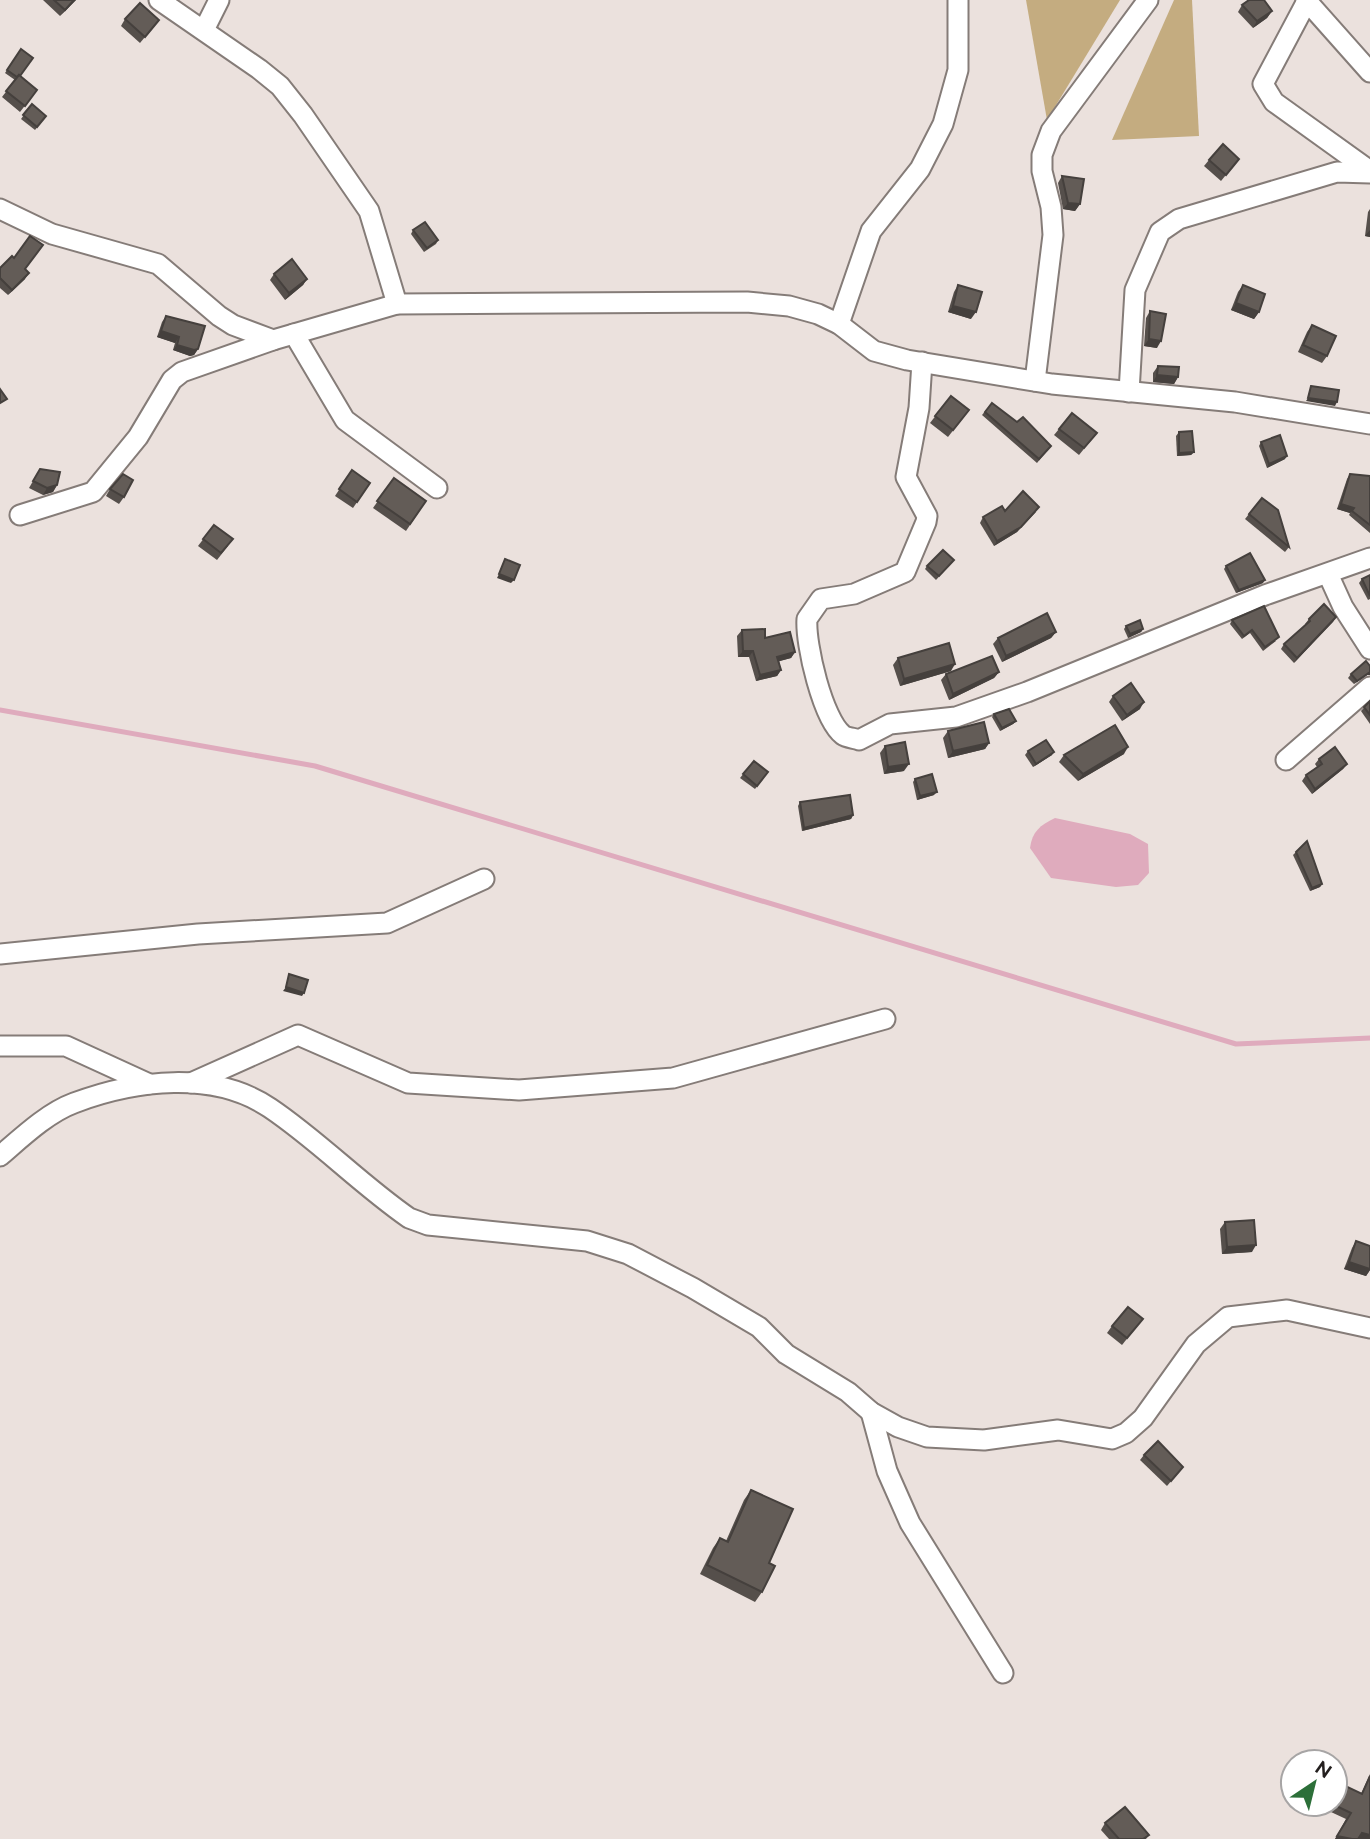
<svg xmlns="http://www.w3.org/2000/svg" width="1370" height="1839" font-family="Raleway,sans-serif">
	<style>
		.forest { fill: #c4ac80 }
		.water { fill: #dfabbd }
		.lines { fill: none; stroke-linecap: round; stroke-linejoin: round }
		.stream { stroke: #dfabbd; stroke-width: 5 }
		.street-casing { stroke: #857c78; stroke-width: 23 }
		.street { stroke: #fff; stroke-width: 19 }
		.wall { fill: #554f4b }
		.shaded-wall { fill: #45403d }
		.building { fill: #635c57; stroke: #45403d; stroke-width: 2 }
	</style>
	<rect width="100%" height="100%" fill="#ebe1dd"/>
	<g class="forest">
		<path d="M1026,0H1120L1047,120Z"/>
		<path d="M1174,0H1192L1199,136L1112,140Z"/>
	</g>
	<path class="water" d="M1055,818L1130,834L1148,844L1149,873L1138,885L1116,887L1051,878L1030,848C1032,832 1040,825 1055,818Z"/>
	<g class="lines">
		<path class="stream" d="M0,710L315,766L1236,1044L1370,1038"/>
		<g class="street-casing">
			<g id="street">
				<path d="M159,0L259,69L280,86L303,115L369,211L397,304L747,302L789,306L818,314L839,324L874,351L907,360L1052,384L1235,402L1370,424"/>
				<path d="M1306,0L1370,72"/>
				<path d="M1307,1L1263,84L1274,102L1370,171"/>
				<path d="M204,30L219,0"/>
				<path d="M0,209L52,234L158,264L219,316L233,325L273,340L397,304"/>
				<path d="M839,324L871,231L920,169L943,124L958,70V0"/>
				<path d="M294,334L345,420L437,488"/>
				<path d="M922,362L919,408L906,477L927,516L926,522L905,572L854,594L821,599L807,619C805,644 823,720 843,735C847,738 855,738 859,740L890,724L956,717L1027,692L1265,595L1370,558"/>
				<path d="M1035,381L1053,235L1051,207L1042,171V155L1051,131L1148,0"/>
				<path d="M1129,392L1135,290L1160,232L1179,219L1337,172L1370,173"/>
				<path d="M20,515L93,492L138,437L172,380L182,372L273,340"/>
				<path d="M1328,574L1343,607L1370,649"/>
				<path d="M1286,760L1370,687"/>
				<path d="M0,954L198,934L387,923L484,879"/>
				<path d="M0,1046H66L149,1084"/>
				<path d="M191,1083L298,1035L408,1083L519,1090L673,1078L885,1019"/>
				<path d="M0,1156C21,1138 47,1113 74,1103C135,1080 214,1070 270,1108C319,1141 360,1184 409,1218L428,1225L587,1241L628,1254L693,1288L759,1327L786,1354L848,1392L871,1412L898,1427L927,1437L984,1440L1058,1430L1112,1439L1126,1433L1143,1418L1196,1344L1228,1317L1287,1310L1370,1328"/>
				<path d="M871,1412L887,1471L910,1523L1003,1673"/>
			</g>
		</g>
		<use href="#street" class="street"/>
	</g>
	<g class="wall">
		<path d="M43,0H76L60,16Z"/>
		<path d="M1242,5L1272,11L1267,18L1253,28L1238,12Z"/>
		<path d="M125,19L159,20L140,43L121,26Z"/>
		<path d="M21,49L20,76L37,90L20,112L2,97L15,80L5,73Z"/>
		<path d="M32,104L46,116L35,130L21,119Z"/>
		<path d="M1239,159L1221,181L1204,166L1209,160Z"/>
		<path d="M1062,176L1080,204L1075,211L1063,209L1058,183Z"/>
		<path d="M1370,209V237L1365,236L1368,212Z"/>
		<path d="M413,230L438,240L436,244L424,252L411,234Z"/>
		<path d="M0,268L25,269V279L8,295L0,288Z"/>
		<path d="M274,274L307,279L303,285L285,300L270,280Z"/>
		<path d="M958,285L971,319L948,312L954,292Z"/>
		<path d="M1243,285L1259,312L1254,319L1231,310L1238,292Z"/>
		<path d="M1150,311L1157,348L1144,346L1146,318Z"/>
		<path d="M166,316L198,349L194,355L190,356L173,350L175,343L157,337L162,322Z"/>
		<path d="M1312,325L1327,356L1322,363L1298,352L1307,332Z"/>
		<path d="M1158,366L1178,377L1174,384L1153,382V373Z"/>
		<path d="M951,396L969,410L948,437L930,423Z"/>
		<path d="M992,403L1017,422L1051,446L1037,463L982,415Z"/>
		<path d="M1059,429L1092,439L1079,455L1054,435Z"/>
		<path d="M1179,432L1194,452L1191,455L1177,456L1176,436Z"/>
		<path d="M1261,442L1285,459L1267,468L1259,446Z"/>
		<path d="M40,469L57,485L53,492L43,495L29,488Z"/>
		<path d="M352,470L370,483L353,508L335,496Z"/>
		<path d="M1350,474L1370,476V533L1349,515L1350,513L1337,509L1347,479Z"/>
		<path d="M394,478L426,501L406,531L373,508Z"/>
		<path d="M110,489L124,497L119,504L106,496Z"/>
		<path d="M1005,511L1036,512L1017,532L994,546L980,523L983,517Z"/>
		<path d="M1249,514L1289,547L1285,552L1245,519Z"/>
		<path d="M214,525L228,546L217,560L198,546Z"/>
		<path d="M954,560L936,580L925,569L927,566Z"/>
		<path d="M1226,566L1263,583L1236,593L1224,569Z"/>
		<path d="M1370,575V599L1368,600L1359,583L1362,579Z"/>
		<path d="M1336,617L1294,663L1281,649L1284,644L1306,625L1305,624L1309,619Z"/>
		<path d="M1232,620L1276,641L1263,651L1250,633L1242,639L1230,624Z"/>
		<path d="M1126,626L1143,629L1141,632L1128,638L1124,629Z"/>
		<path d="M742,630L765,638L795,652L791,658L779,661L781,670L777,676L756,681L749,657H738L737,636Z"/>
		<path d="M1056,632L1051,638L1002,662L993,644L998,638Z"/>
		<path d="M898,658L951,671L900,686L893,665Z"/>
		<path d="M1370,666V675H1367L1354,684L1348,678L1351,674Z"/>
		<path d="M999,672L994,678L949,700L941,680L946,674Z"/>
		<path d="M1113,696L1140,709L1122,721L1109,702Z"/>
		<path d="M1370,701V724L1361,711Z"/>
		<path d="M994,714L1016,721L1013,724L1000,731L992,717Z"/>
		<path d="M948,731L989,743L985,749L948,758L943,738Z"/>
		<path d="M885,746L904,771L884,774L880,753Z"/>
		<path d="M1028,751L1052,755L1033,767L1025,755Z"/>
		<path d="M1124,754L1078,781L1059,762L1064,755Z"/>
		<path d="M1319,759L1347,764L1343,769L1312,794L1302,781L1306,775L1317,767L1315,764Z"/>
		<path d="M754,761L768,772L755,789L740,778Z"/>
		<path d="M915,779L934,795L917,800L913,782Z"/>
		<path d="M800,802L853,815L851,819L802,831L798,806Z"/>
		<path d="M1296,852L1322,884L1320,887L1310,891L1293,855Z"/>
		<path d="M1225,1222L1252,1252L1222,1254L1220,1229Z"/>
		<path d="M1356,1241L1370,1246V1270L1366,1276L1344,1269L1352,1248Z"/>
		<path d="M1138,1325L1122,1345L1107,1333L1112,1326Z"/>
		<path d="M1144,1455L1183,1467L1167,1486L1140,1460Z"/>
		<path d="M751,1490L769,1563L762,1592L755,1602L700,1574L713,1548L720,1538L726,1541L744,1500Z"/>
		<path d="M1370,1774V1839H1335L1346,1819L1318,1806L1319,1804H1335L1361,1794Z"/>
		<path d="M1105,1823L1149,1835L1146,1839H1109L1101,1830Z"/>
	</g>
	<g class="shaded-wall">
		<path d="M74,0H76L60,16L65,10Z"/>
		<path d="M1272,11L1267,18L1253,28L1257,21Z"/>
		<path d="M1068,203L1080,204L1075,211L1063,209Z"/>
		<path d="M1370,230V237L1365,236Z"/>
		<path d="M29,273L25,279L8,295L12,290Z"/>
		<path d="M307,279L303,285L285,300L289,293Z"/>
		<path d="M1236,303L1259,312L1254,319L1231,310Z"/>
		<path d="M953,306L976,312L971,319L948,312Z"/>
		<path d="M161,331L179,337L175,343L157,337Z"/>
		<path d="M1149,339L1161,341L1157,348L1144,346Z"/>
		<path d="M177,345L198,349L194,355L190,356L173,350Z"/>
		<path d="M1157,375L1178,377L1174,384L1153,382Z"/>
		<path d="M1308,398L1337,402L1335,406L1306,401Z"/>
		<path d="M1194,452L1191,455L1177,456L1179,453Z"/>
		<path d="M1287,456L1285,459L1267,468L1269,464Z"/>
		<path d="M57,485L53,492L43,495L47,488Z"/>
		<path d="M1341,504L1354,508L1350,513L1337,509Z"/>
		<path d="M1039,507L1017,532L994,546L997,541Z"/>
		<path d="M499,574L514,580L511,583L497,578Z"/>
		<path d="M1265,580L1263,583L1236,593L1239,590Z"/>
		<path d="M1336,617L1333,622L1294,663L1297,658Z"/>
		<path d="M1143,629L1141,632L1128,638L1130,634Z"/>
		<path d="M1056,632L1051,638L1002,662L1006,656Z"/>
		<path d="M743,651H753L749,657H738Z"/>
		<path d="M795,652L791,658L773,663L777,657Z"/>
		<path d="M955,664L951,671L900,686L904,679Z"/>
		<path d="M781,670L777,676L756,681L760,675Z"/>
		<path d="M999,672L994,678L949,700L953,694Z"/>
		<path d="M1370,672V675H1367L1354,684L1357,681Z"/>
		<path d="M1144,702L1140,709L1122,721L1127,715Z"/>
		<path d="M1016,721L1013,724L1000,731L1002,728Z"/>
		<path d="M989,743L985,749L948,758L953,751Z"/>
		<path d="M1128,747L1124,754L1078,781L1083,774Z"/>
		<path d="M1054,752L1052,755L1033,767L1036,764Z"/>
		<path d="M909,764L904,771L884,774L888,767Z"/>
		<path d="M1347,764L1343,769L1312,794L1315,789Z"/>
		<path d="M937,792L934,795L917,800L920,796Z"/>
		<path d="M853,815L851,819L802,831L804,828Z"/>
		<path d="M1322,884L1320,887L1310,891L1312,888Z"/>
		<path d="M286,987L304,993L302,996L283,991Z"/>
		<path d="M1256,1245L1252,1252L1222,1254L1227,1247Z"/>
		<path d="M1349,1262L1370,1269V1270L1366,1276L1344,1269Z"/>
		<path d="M1362,1833L1370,1835V1839H1358Z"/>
		<path d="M1337,1836L1352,1839H1335Z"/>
	</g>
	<g class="building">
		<path d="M54,0H74L65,10Z"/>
		<path d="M1249,0H1264L1272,11L1257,21L1242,5Z"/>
		<path d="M140,3L159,20L145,37L125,19Z"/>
		<path d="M21,49L33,58L20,76L19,75L17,77L7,70Z"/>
		<path d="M19,75L37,90L25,106L6,91Z"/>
		<path d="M32,104L46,116L37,127L23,115Z"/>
		<path d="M1223,144L1239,159L1226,175L1209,160Z"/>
		<path d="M1062,176L1084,179L1080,204L1068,203Z"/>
		<path d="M425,222L438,240L427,248L413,230Z"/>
		<path d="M30,236L43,245L25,269L29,273L12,290L0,278V268L12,256L14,258Z"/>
		<path d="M292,259L307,279L289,293L274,274Z"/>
		<path d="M958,285L982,292L976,312L953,306Z"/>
		<path d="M1243,285L1265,294L1259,312L1236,303Z"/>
		<path d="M1150,311L1166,314L1161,341L1149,339Z"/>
		<path d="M166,316L205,326L198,349L194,350L177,345L179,337L161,331Z"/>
		<path d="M1312,325L1336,336L1327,356L1303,345Z"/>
		<path d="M1158,366L1179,367L1178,377L1157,375Z"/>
		<path d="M1311,386L1339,390L1337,402L1308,398Z"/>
		<path d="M0,389L7,399L0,403Z"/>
		<path d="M951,396L969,410L953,430L935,416Z"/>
		<path d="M992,403L1017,422L1023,417L1051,446L1039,459L985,412Z"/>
		<path d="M1072,413L1097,433L1084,448L1059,429Z"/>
		<path d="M1192,431L1194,452L1179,453V432Z"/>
		<path d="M1280,435L1287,456L1269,464L1261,442Z"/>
		<path d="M40,469L60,472L57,485L47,488L33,481Z"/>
		<path d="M352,470L370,483L357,502L339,489Z"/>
		<path d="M123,474L133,480L124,497L110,489Z"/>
		<path d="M1350,474L1370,476V525L1352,511L1354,508L1341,504Z"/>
		<path d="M394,478L426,501L410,524L377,501Z"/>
		<path d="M1023,491L1039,507L1021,527L997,541L983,517L1002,506L1005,511Z"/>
		<path d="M1262,498L1278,510L1289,547L1249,514Z"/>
		<path d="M214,525L233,539L221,553L203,539Z"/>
		<path d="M943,550L954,560L939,576L927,566Z"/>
		<path d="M1250,553L1265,580L1239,590L1226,566Z"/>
		<path d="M505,559L520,565L514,580L499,574Z"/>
		<path d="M1370,575V596L1362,579Z"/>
		<path d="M1324,604L1336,617L1297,658L1284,644L1310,621L1309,619Z"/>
		<path d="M1264,606L1279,637L1265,647L1252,630L1244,636L1232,620Z"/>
		<path d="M1047,613L1056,632L1006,656L998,638Z"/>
		<path d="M1140,620L1143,629L1130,634L1126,626Z"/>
		<path d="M765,629V638L790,632L795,652L777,657L781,670L760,675L753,651H743L742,630Z"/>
		<path d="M949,643L955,664L904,679L898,658Z"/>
		<path d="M992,656L999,672L953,694L946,674Z"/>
		<path d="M1366,661L1370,666V672L1357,681L1351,674Z"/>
		<path d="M1131,683L1144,702L1127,715L1113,696Z"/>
		<path d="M1370,701V715L1364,707Z"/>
		<path d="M1009,709L1016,721L1002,728L994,714Z"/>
		<path d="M984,722L989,743L953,751L948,731Z"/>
		<path d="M1115,725L1128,747L1083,774L1064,755Z"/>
		<path d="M1046,740L1054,752L1036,764L1028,751Z"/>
		<path d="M905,742L909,764L888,767L885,746Z"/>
		<path d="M1335,747L1347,764L1315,789L1306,775L1322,764L1319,759Z"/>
		<path d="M754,761L768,772L757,786L743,774Z"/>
		<path d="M932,774L937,792L920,796L915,779Z"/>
		<path d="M850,795L853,815L804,828L800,802Z"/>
		<path d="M1307,841L1322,884L1312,888L1296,852Z"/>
		<path d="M289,974L308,980L304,993L286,987Z"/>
		<path d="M1254,1220L1256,1245L1227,1247L1225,1222Z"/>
		<path d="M1356,1241L1370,1246V1269L1349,1262Z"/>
		<path d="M1128,1307L1143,1319L1127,1338L1112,1326Z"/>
		<path d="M1158,1441L1183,1467L1171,1481L1144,1455Z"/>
		<path d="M751,1490L793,1509L769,1563L775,1566L762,1592L707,1565L720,1538L728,1542Z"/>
		<path d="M1370,1776V1835L1362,1833L1358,1839H1352L1337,1836L1351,1813L1332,1804H1335V1781L1362,1794Z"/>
		<path d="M1125,1807L1149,1835L1143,1839H1119L1105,1823Z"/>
	</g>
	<g transform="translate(1314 1783) rotate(35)"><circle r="33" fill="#ffffff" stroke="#a7a5a5" stroke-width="2"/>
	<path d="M0-5L12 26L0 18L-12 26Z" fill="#2c6f39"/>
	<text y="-10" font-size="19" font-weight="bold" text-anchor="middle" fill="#231f1e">N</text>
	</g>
</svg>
